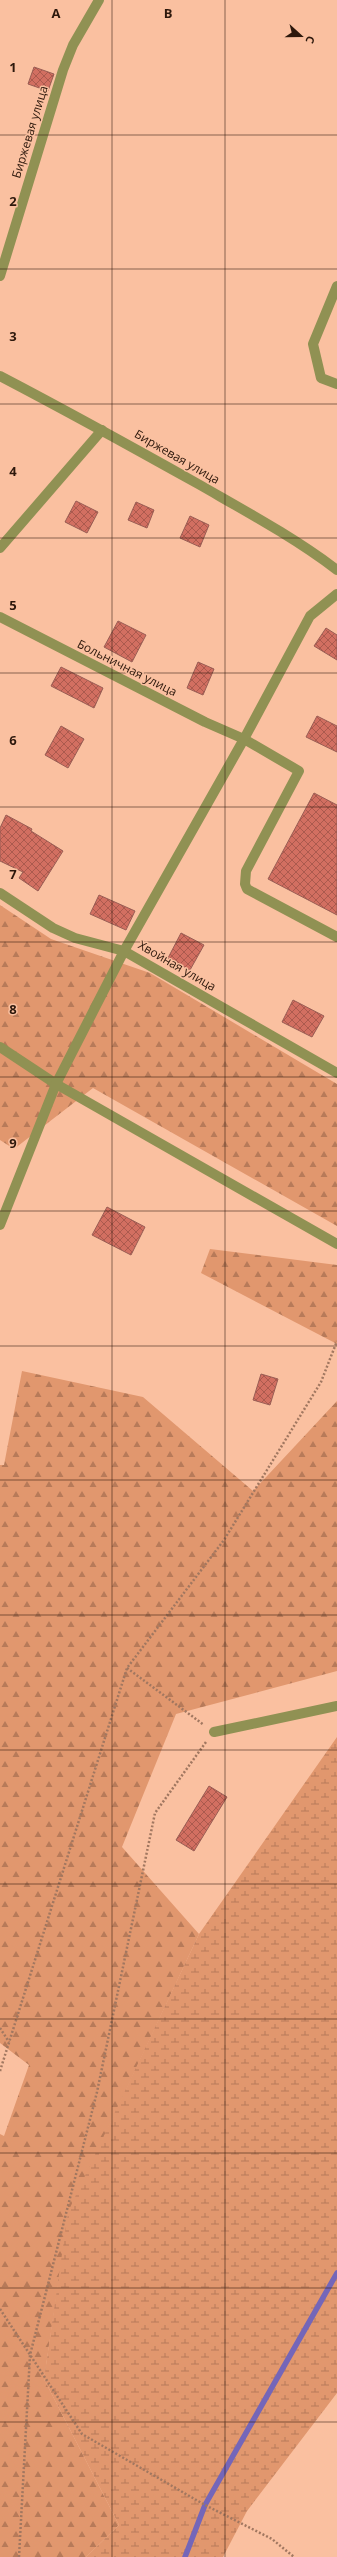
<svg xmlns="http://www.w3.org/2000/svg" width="337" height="2557" font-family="'Open Sans',sans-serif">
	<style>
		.forest { fill: url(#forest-firs) }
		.wetland { fill: url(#wetland-marsh) }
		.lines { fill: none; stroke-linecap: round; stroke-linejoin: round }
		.stream { stroke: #7466b9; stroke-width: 5.5 }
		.building { fill: url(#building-cross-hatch); stroke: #995d54 }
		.path { stroke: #a17760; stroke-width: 2.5; stroke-dasharray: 2 2; stroke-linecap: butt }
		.minor { stroke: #909153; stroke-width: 10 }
		.grid { fill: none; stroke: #2d180c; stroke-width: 1; stroke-opacity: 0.55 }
		.labels { text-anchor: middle; stroke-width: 3; stroke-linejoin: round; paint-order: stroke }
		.street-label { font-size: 12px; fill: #2d180c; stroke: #fac0a0 }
		.grid-label { font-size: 13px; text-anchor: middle; font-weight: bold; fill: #2d180c; stroke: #fac0a0; stroke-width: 3; stroke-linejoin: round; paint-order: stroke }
	</style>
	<defs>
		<pattern id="forest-firs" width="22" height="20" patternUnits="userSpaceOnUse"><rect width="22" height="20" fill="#e1976e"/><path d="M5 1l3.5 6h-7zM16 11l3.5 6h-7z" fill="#b77a59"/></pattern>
		<pattern id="wetland-marsh" width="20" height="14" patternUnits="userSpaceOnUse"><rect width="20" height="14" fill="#e1976e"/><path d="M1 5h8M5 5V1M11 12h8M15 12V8" fill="none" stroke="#b77a59"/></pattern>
		<pattern id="building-cross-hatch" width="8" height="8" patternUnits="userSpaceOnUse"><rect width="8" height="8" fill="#d26f61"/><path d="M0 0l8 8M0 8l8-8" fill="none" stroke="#ab5a4e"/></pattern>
	</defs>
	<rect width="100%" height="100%" fill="#fac0a0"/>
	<g class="forest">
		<path d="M0,905L51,939L150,973L337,1084V1226L93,1088L14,1149L0,1140Z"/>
		<path d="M210,1249L337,1265V1344L201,1273Z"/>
		<path d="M22,1371L143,1397L253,1491L337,1401V1671L176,1714L122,1847L199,1934L69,2212L44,2379L119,2525L86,2557H0V2134L4,2136L29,2065L0,2043V1465H4Z"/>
	</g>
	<path class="wetland" d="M337,1737V2393L247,2511L223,2557H86L119,2525L44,2379L68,2212L199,1934Z"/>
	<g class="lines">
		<path class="stream" d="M185,2557L205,2505L337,2273"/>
	</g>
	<g class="building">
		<path d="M34,67L54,74L48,91L28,84Z"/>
		<path d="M76,501L98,512L87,533L65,522Z"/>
		<path d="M136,502L154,510L147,528L128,520Z"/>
		<path d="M190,516L209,525L200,547L180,538Z"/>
		<path d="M118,621L146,635L132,662L104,647Z"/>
		<path d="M326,628L337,635V660L314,646Z"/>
		<path d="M198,662L214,669L203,695L187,688Z"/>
		<path d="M61,667L103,688L94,708L51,686Z"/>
		<path d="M317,716L337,726V752L306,737Z"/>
		<path d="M61,726L84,739L68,768L45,755Z"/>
		<path d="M314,793L337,805V915L268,879Z"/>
		<path d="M6,815L32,829L31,831L63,851L38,891L19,878L23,872L0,861V828Z"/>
		<path d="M99,895L135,911L126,930L90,914Z"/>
		<path d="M181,933L204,945L190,970L168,958Z"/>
		<path d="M293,1000L324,1016L312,1037L282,1022Z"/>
		<path d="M107,1207L145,1227L131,1255L92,1235Z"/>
		<path d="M261,1374L278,1379L270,1405L253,1400Z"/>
		<path d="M209,1786L227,1797L194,1851L176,1840Z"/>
	</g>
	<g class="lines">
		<g class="path">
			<path d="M127,1668L204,1725"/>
			<path d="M0,2028L9,2042"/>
			<path d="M0,2071L127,1668L224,1540L321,1382L337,1341"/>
			<path d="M0,2309L82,2434L205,2505L272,2539L294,2557"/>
			<path d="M19,2557L30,2355L97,2092L155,1813L206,1742"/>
		</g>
		<g class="minor">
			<path d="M0,276L63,70L73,45L99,0"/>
			<path d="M337,286L313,344L321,378L337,384"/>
			<path d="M0,376C67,411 134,448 200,485C247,512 295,538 337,570"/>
			<path d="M0,548L102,430"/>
			<path d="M0,617L205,722L244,739L299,771L246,871L245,884L247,889L337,937"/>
			<path d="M0,893L53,928L75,938L124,951L337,1073"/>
			<path d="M0,1047L56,1084L337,1244"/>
			<path d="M0,1225L56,1084L124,951L244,739L310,616L337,594"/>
			<path d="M214,1732L337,1706"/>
		</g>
	</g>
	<path class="grid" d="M112,0V2557M225,0V2557M0,135H337M0,269H337M0,404H337M0,538H337M0,673H337M0,807H337M0,942H337M0,1077H337M0,1211H337M0,1346H337M0,1480H337M0,1615H337M0,1750H337M0,1884H337M0,2019H337M0,2153H337M0,2288H337M0,2422H337"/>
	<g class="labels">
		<g class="street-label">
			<text transform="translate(30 132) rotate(-73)" y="4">Биржевая улица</text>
			<text transform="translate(177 457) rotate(30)" y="4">Биржевая улица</text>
			<text transform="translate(127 668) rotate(27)" y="4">Больничная улица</text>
			<text transform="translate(177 966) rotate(30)" y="4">Хвойная улица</text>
		</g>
	</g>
	<g class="grid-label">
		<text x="56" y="18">A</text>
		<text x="168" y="18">B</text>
		<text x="13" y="72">1</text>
		<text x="13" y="206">2</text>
		<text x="13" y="341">3</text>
		<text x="13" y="476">4</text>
		<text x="13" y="610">5</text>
		<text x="13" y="745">6</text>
		<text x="13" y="879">7</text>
		<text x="13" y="1014">8</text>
		<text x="13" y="1148">9</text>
	</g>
	<g transform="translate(301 36) rotate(111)" stroke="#fac0a0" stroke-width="3" paint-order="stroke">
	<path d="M0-3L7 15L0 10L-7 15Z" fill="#2d180c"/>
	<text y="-6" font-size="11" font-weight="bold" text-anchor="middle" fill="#2d180c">С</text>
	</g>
</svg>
